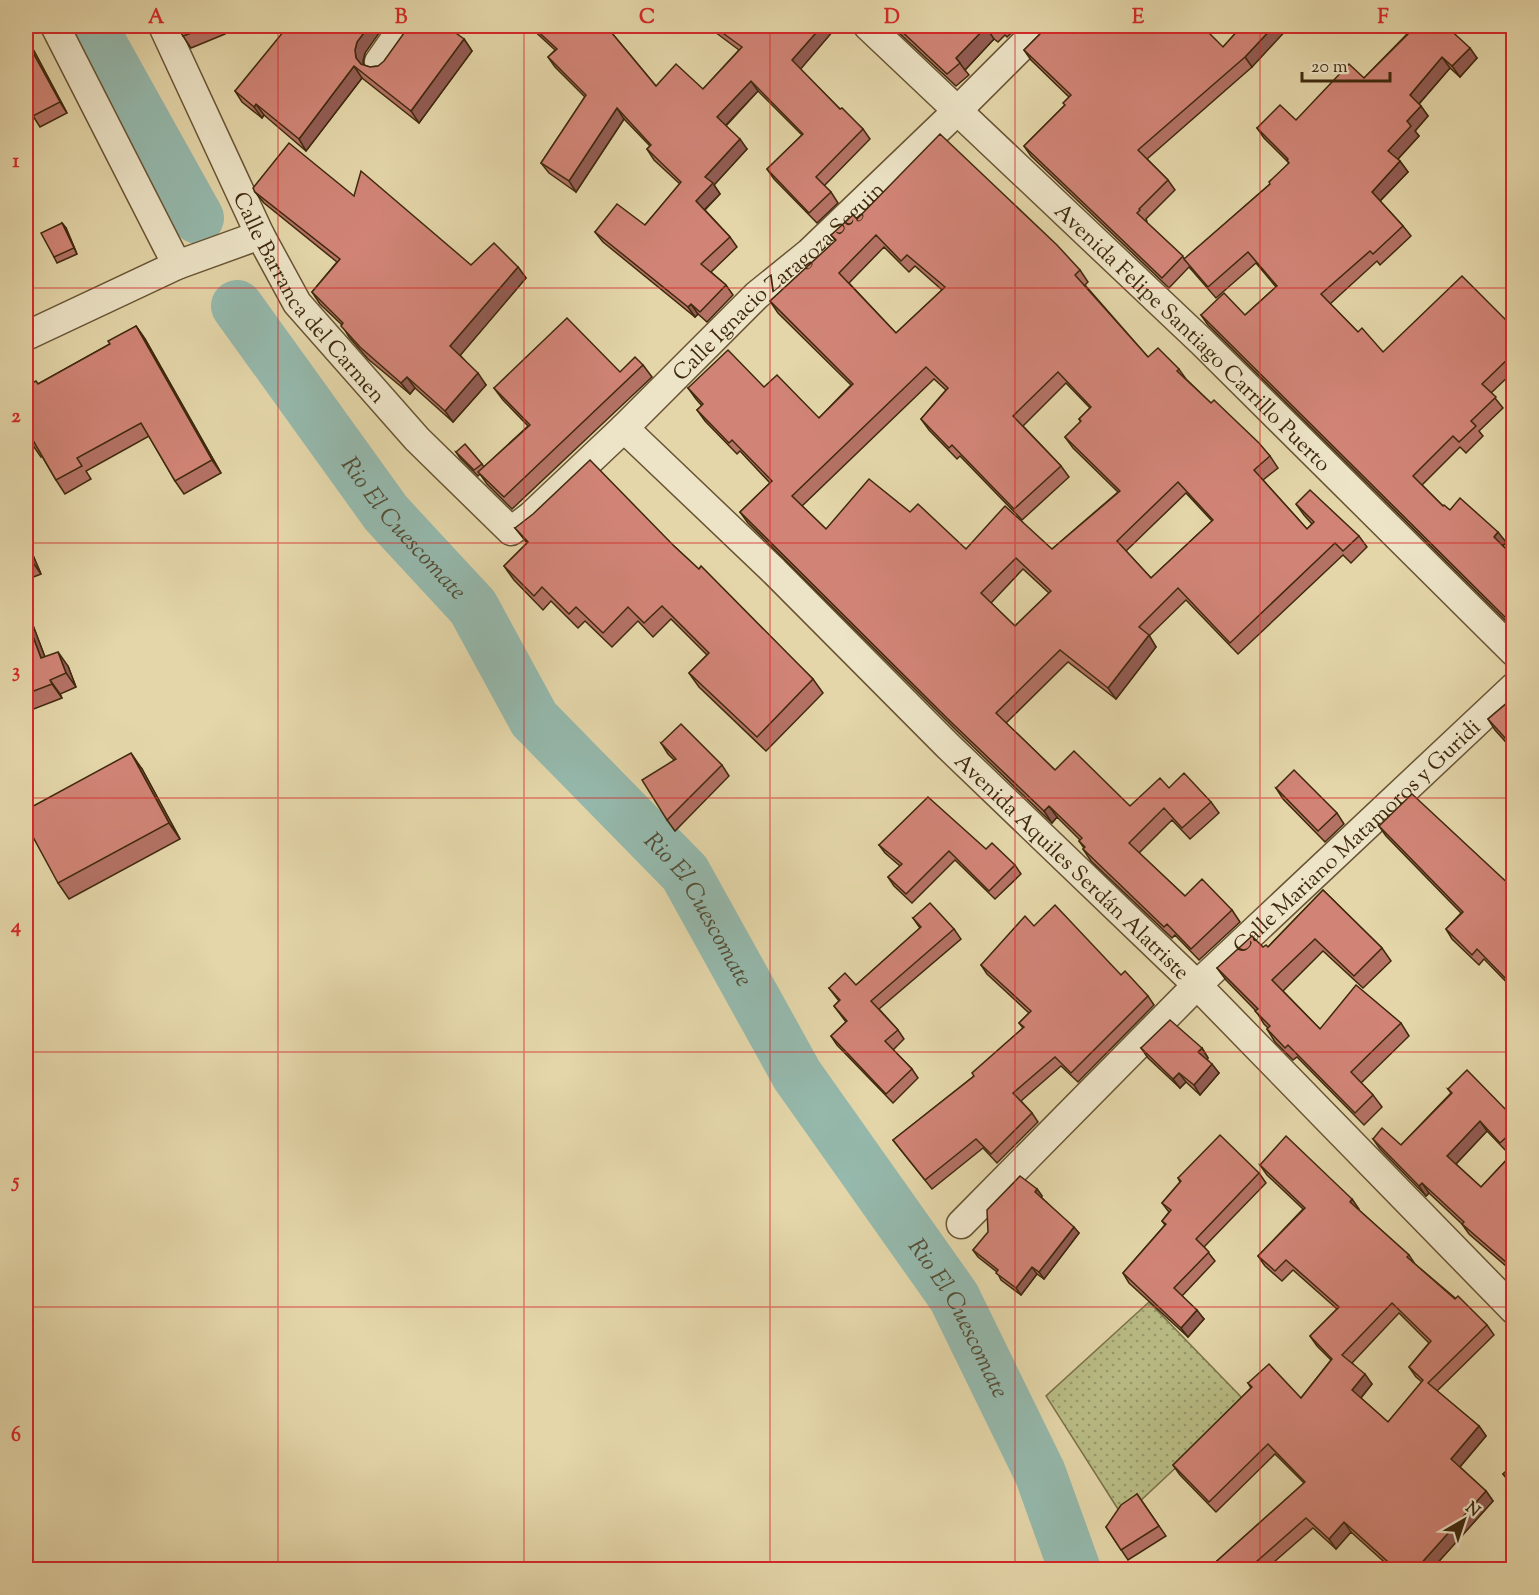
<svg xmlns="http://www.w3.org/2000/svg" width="1539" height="1595" font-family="'Sorts Mill Goudy',serif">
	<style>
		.park { fill: url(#park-dots); stroke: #7c7249; stroke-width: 1.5 }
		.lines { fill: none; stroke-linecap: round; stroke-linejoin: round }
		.river { stroke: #95b9ad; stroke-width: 52 }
		.street-casing { stroke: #685434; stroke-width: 31 }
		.street { stroke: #ede4c7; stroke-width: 28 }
		.wall { fill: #b47265; stroke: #3f290d; stroke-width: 1.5; fill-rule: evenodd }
		.shaded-wall { fill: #925c53; stroke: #3f290d; stroke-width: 1.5 }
		.building { fill: #d18476; stroke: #3f290d; stroke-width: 1.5; fill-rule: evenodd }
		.grid { fill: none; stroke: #d62828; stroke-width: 1.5; stroke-opacity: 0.55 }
		.labels { text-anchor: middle; stroke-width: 4.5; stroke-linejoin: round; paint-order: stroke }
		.street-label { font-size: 22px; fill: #3f290d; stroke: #ede4c7 }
		.water-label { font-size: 24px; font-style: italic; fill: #544d35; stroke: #ede4c7 }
		.neatline { fill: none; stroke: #d62828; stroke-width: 2 }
		.grid-label { font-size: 20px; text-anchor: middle; font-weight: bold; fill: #d62828 }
	</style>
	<defs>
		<pattern id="park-dots" width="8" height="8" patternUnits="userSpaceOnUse" patternTransform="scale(1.5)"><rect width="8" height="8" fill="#b9bc85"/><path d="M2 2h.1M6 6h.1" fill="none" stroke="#98996b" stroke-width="1.8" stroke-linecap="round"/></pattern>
	</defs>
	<rect width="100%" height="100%" fill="#e4d6a9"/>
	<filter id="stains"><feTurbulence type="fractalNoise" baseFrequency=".00333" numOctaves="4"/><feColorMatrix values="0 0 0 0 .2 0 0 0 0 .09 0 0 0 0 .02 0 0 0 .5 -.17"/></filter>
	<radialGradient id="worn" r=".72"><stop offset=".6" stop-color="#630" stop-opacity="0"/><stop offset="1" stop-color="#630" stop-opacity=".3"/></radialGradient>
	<path class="park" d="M1149,1302L1246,1402L1123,1517L1046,1396Z"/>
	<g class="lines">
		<g class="river">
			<path d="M91,26L198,218"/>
			<path id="s1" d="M237,306L386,513L473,607L534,719L685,873L797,1075L954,1297L1040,1473L1075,1570"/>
		</g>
		<g class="street-casing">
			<g id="street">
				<path d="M55,26L177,265"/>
				<path id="s2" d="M163,26L260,235L297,303L417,439L511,531L531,516L624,428L757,295L809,253L958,110L1042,26"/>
				<path id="s3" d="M868,26L1202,342L1514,652"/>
				<path d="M379,62L404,26"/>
				<path d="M26,336L177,265L260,235"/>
				<path id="s4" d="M624,428L774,571L948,746L1197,985L1514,1310"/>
				<path id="s5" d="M961,1224L1197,985L1514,687"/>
			</g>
		</g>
		<use href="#street" class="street"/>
	</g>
	<g class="wall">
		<path d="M178,26H222L225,34L191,48L183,36Z"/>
		<path d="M529,26H606L656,86L703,89L739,50L707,26H829L833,31L800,69L840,109L863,129L870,139L824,186L831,192L838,203L817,223L774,179L767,169L802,135L758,91L726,126L747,149L714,185L720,194L705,210L730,237L737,247L711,272L726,285L733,295L707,322L698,314L695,317L603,242L595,232L645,225L680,184L654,160L647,149L650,146L624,119L576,192L549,173L541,163L585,97L555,67L548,57L555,50Z"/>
		<path d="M893,26H1019L1007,37L1005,35L998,42L994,39L965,70L969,75L956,86L897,31Z"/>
		<path d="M1242,26L1252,67L1147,159L1168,180L1175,190L1146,219L1147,221L1146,222L1185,259L1270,184L1289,163L1264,138L1257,128L1296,120L1364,78L1412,29L1477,58L1460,77L1450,68L1419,104L1428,116L1415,131L1419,136L1398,159L1408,172L1380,201L1403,226L1411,236L1380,265L1377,261L1330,304L1358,332L1383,352L1514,328V371L1491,393L1503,408L1479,431L1483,436L1466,453L1460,447L1422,485L1443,506L1506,542L1503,546L1514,557V629L1208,325L1201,315H1245L1276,287L1256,263L1216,298L1189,267L1169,288L1031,156L1024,146L1065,105L1069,97L1031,60L1024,50L1047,27L1223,47Z"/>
		<path d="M464,39L472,51L419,123L362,78L306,151L264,115L262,118L242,102L235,91L365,53L363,61V65L370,67L378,66Z"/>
		<path d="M26,40L34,51L67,113L40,127L33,116Z"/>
		<path d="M255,192L354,196L471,265L518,267L526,278L460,355L486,385L453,422L415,388L410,394L368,359L349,337L342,325L320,304L312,292L337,262L264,203Z"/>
		<path d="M857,219L1080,270L1088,282L1085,285L1148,357L1179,369L1186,379L1211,403L1270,456L1278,468L1263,480L1307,529L1312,524L1304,515L1296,504L1359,536L1367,547L1351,563L1343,555L1238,654L1186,600L1149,636L1156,647L1116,699L1068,662L1006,723L1055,770L1130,806L1169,788L1211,802L1219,813L1190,839L1172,820L1139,853L1185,896L1232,910L1240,922L1199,960L1175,935L1172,938L1091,861L1083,849L1084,848L1079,841L1080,840L1057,817L1052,823L960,734L748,523L740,512L770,483L740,451L737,454L705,421L697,410L702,406L696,399L688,388L764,387L819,418L851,385L778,313L770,301L836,241L831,235ZM884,247L909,272L915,266L942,290L896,333L849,283ZM934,379L946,390L921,419L929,430L957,459L960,456L1022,520L1069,477L1061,466L1023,426L1066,383L1090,408L1079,419L1081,422L1065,437L1073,448L1118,492L1052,549H966L910,512L826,529L802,506ZM1186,493L1212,521L1151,578L1126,551ZM1023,569L1049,593L1015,626L991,603Z"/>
		<path d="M62,223L66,228L77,254L57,263L54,257Z"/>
		<path d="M136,326L145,339L221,473L184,494L175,481L149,436L86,471L91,479L65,494L56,480L42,456L41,457L32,444L38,384L110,344Z"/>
		<path d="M643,365L652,377L512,509L487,484L480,474L478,476L460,458L456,452L482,464L484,467L528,426L503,400L494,388L620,372Z"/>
		<path d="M515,528L674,546L813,679L823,693L766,751L699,687L689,673L707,655L671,619L653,637L638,621L612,647L585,621L578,628L551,601L543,610L514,580L504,566L527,543Z"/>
		<path d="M26,539L41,574L26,580Z"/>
		<path d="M26,607L45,657L68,666L76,687L60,694L62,698L26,712Z"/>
		<path d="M1514,697L1513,750L1495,730L1488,719Z"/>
		<path d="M661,743L722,765L729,776L675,831L667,820L674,760L668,754Z"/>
		<path d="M142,769L180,839L69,899L58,883Z"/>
		<path d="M1276,788L1337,813L1344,824L1325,842L1283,799Z"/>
		<path d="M1379,826L1513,888H1514V990L1484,959L1479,965L1452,939L1446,929L1461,913L1386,836Z"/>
		<path d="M879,845L986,849L1015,865L1021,874L995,899L955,860L912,903L894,886L888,877L900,866L885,853Z"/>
		<path d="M1323,890L1382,948L1391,961L1363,988L1323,951L1283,991L1320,1029L1401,1023L1409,1036L1361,1083L1373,1095L1382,1107L1364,1125L1297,1057L1293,1060L1275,1042L1267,1029L1268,1028L1264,1024L1256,1011L1226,980L1217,968L1263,947H1268Z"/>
		<path d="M913,918L954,929L961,939L879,1009L898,1030L904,1039L893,1050L912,1069L918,1078L893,1103L837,1045L831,1036L846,1022L834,1006L839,1001L829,988L856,985L920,928Z"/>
		<path d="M1034,926L1121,975L1148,996L1154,1005L1078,1082L1061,1066L1021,1101L1032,1113L1038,1122L997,1163L983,1148L932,1189L893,1140L974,1076L1023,1028L1019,1023L1029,1013L987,974L981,965Z"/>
		<path d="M1141,1048H1202L1208,1058L1207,1059L1219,1073L1200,1095L1186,1082L1180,1088L1148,1058Z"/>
		<path d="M1448,1089L1514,1118V1147L1508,1153L1487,1131L1456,1164L1481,1187L1514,1152V1273L1469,1234L1462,1224L1429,1193L1426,1196L1380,1149L1373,1139L1401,1145L1451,1093Z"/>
		<path d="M1260,1165L1352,1199L1359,1210L1409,1255L1415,1264L1487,1325L1494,1335L1437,1391L1479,1426L1486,1436L1460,1467L1486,1491L1493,1501L1432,1569H1392L1351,1532L1336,1549L1313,1528L1266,1569H1208L1304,1483L1275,1454L1216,1512L1180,1475L1173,1465L1251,1388L1248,1383L1301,1398L1331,1360L1317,1346L1310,1336L1337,1309L1293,1270L1282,1281L1265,1266L1258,1256L1303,1209L1267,1175ZM1399,1313L1429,1343L1409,1367L1416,1377L1422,1382L1388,1422L1361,1398L1372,1384L1352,1363Z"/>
		<path d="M1259,1173L1266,1183L1204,1247L1215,1261L1182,1296L1204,1319L1188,1337L1129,1283L1123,1273L1165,1225L1162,1221L1169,1212L1162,1203L1180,1182L1178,1178Z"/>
		<path d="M1037,1189L1042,1196L1041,1197L1079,1233L1044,1279L1037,1274L1021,1295L1001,1280L997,1272L978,1257L973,1250Z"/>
		<path d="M1514,1464V1488L1503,1474Z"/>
		<path d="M1137,1494L1166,1536L1128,1560L1106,1527Z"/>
	</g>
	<g class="shaded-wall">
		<path d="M369,26H384L365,53L363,61L364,70L356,58L355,50L357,42Z"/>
		<path d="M822,26H829L833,31L799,71L792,60Z"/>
		<path d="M1274,26H1290L1252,67L1245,57Z"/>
		<path d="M986,27L994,39L965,70L956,58Z"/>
		<path d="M464,39L472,51L419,123L411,111Z"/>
		<path d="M26,40L34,51L67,113L60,102Z"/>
		<path d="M1470,48L1477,58L1460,77L1452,66Z"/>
		<path d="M1442,57L1450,68L1417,106L1410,95Z"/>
		<path d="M354,66L362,78L306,151L299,139Z"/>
		<path d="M751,81L758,91L724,127L717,117Z"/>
		<path d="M256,104L264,115L262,118L254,107Z"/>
		<path d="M1421,106L1428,116L1415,131L1419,136L1396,161L1388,151L1407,121Z"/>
		<path d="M617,108L624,119L576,192L569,181Z"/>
		<path d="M740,139L747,149L714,185L720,194L703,211L696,201L705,177Z"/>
		<path d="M1400,161L1408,172L1379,202L1372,192Z"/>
		<path d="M62,223L66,228L77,254L74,248Z"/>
		<path d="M518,267L526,278L458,358L450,346Z"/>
		<path d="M691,304L698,314L695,317L688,307Z"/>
		<path d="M136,326L145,339L221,473L212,460Z"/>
		<path d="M478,373L486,385L453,422L445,411Z"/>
		<path d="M407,377L415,388L410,394L401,383Z"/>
		<path d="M1498,532L1506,542L1501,548L1494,537Z"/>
		<path d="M26,539L41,574L31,560L26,548Z"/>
		<path d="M26,607L51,673L41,658L26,618Z"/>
		<path d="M1149,635L1156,647L1116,699L1108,688Z"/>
		<path d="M58,652L68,666L76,687L66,673Z"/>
		<path d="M50,680L60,694L62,698L52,684Z"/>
		<path d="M131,753L142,769L180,839L169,823Z"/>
		<path d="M1049,806L1057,817L1052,823L1044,811Z"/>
		<path d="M1202,1048L1208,1058L1205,1062L1198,1052Z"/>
		<path d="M1212,1064L1219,1073L1200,1095L1194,1085Z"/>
		<path d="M1179,1073L1186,1082L1180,1088L1173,1079Z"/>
		<path d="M1480,1121L1487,1131L1454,1166L1447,1156Z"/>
		<path d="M1422,1183L1429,1193L1426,1196L1419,1186Z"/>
		<path d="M1037,1189L1042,1196L1040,1199L1035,1192Z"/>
		<path d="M1352,1199L1359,1209L1357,1212L1350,1202Z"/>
		<path d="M1074,1227L1079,1233L1044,1279L1039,1272Z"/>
		<path d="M1032,1267L1037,1274L1021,1295L1016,1288Z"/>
		<path d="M1197,1310L1204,1319L1188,1337L1181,1328Z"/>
		<path d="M1365,1374L1372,1384L1359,1400L1352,1390Z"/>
		<path d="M1479,1426L1486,1436L1458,1469L1451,1459Z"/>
		<path d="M1486,1491L1493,1501L1432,1569H1416Z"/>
		<path d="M1344,1522L1351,1532L1336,1549L1329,1539Z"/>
	</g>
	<g class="building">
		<path d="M178,26H211L183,36Z"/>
		<path d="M288,26H369L357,42L355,50L356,58L361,64L370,67L378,66L384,61L409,26H446L464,39L411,111L354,66L299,139L256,104L254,107L235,91Z"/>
		<path d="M532,26H606L656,86L676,64L703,89L742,47L713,26H822L792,60L840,109L842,108L863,129L816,177L831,192L809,213L767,169L803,134L751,81L717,117L740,139L705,177L713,183L696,201L730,237L701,264L726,285L700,312L691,304L688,307L595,232L617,204L645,225L681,182L647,149L651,145L617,108L569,181L541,163L586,95L548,57L557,49Z"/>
		<path d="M896,26H994L989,30L986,27L956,58L960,63L947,74Z"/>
		<path d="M1048,26H1202L1223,47L1242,26H1274L1245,57L1138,150L1168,180L1139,209L1140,210L1137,213L1183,256L1162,278L1024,146L1065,105L1063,103L1071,95L1024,50Z"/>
		<path d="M1413,26H1446L1470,48L1452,66L1442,57L1410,95L1421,106L1407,121L1411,126L1388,151L1400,161L1372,192L1403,226L1373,254L1370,251L1321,294L1358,332L1362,328L1383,352L1462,276L1514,328V353L1482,384L1496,397L1471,421L1476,426L1459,442L1453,436L1413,476L1443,506L1444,505L1450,510L1460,498L1498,532L1494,537L1514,557V626L1201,315L1224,293L1245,315L1277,286L1248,252L1208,287L1184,259L1270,184L1269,182L1289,163L1287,160L1288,159L1257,128L1280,105L1296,120L1349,64L1364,78L1413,29L1411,27Z"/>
		<path d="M26,40L60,102L33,116L26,103Z"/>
		<path d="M940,134L1057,245L1080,270L1075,275L1148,357L1158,348L1179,369L1177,371L1211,403L1214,400L1259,443L1270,456L1254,470L1307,529L1314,522L1296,504L1310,490L1359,536L1343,551L1335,543L1230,643L1178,588L1139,627L1149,635L1108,688L1060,650L996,713L1055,770L1074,751L1130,806L1160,778L1169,788L1184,773L1211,802L1182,828L1164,808L1129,843L1185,896L1202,879L1232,910L1191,949L1167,924L1164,927L1083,849L1085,847L1079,841L1082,838L1049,806L1044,811L952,723L740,512L772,481L732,440L729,443L697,410L703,404L688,388L728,350L764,387L777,375L819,418L853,384L770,301L836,240L831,235L853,215L857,219ZM876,235L901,261L907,255L945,287L896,333L839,273ZM926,367L948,388L921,419L949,448L952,445L1014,509L1061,466L1013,416L1058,372L1091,407L1079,419L1081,421L1065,437L1120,491L1052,549L1005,506L966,549L918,504L910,512L869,479L826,529L792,496ZM1178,482L1213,520L1151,578L1117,541ZM1016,558L1051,591L1015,626L981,593Z"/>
		<path d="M289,143L354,196L361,171L471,265L494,243L518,267L450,346L478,373L445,411L407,377L401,383L360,347L341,326L343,323L312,292L340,259L255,192L253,188Z"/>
		<path d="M62,223L74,248L54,257L41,233Z"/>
		<path d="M567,318L620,372L635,357L643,365L504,497L478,472L530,425L494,388Z"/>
		<path d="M136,326L212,460L175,481L141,423L77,458L82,466L56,480L34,442L32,444L26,432V386L36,381L38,384L110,344L108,341Z"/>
		<path d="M465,444L482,464L474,470L456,452Z"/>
		<path d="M590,460L674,546L699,569L701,566L813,679L757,737L689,673L709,653L662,606L644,623L628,607L603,633L576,607L569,614L542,587L534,596L504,566L528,542L515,528L533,514Z"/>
		<path d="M26,548L31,560L26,562Z"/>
		<path d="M26,618L41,658L58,652L66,673L50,680L52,684L26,694Z"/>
		<path d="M1514,697V732L1506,739L1488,719Z"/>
		<path d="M681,724L722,765L667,820L642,780L676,759L661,743Z"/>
		<path d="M131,753L169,823L58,883L26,824V810Z"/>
		<path d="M1294,770L1337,813L1318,831L1276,788Z"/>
		<path d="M1412,794L1513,888H1514V984L1512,985L1477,949L1472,955L1446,929L1463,912L1379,826Z"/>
		<path d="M928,797L986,849L992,843L1015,865L989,891L949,851L906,894L888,877L902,864L879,845Z"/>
		<path d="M1323,890L1382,948L1354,976L1315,939L1272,980L1320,1029L1356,985L1401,1023L1351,1072L1373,1095L1355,1113L1288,1045L1285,1048L1267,1029L1270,1026L1255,1011L1258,1009L1217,968L1252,936L1263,947L1266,945L1268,947Z"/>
		<path d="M930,903L954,929L871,1001L898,1030L885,1041L912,1069L886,1094L831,1036L847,1021L834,1006L840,1000L829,988L845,973L856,985L921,927L913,918Z"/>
		<path d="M1055,905L1121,975L1125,971L1148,996L1071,1073L1055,1057L1013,1093L1032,1113L991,1154L976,1139L925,1180L893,1140L974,1076L972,1073L1024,1027L1019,1023L1031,1011L981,965L1025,916L1034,926Z"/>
		<path d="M1170,1020L1202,1048L1198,1052L1212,1064L1194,1085L1179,1073L1173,1079L1141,1048Z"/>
		<path d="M1467,1070L1514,1118V1130L1500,1143L1480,1121L1447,1156L1481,1187L1514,1152V1269L1462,1224L1464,1222L1422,1183L1419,1186L1373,1139L1382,1128L1401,1145L1452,1093L1448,1089Z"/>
		<path d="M1220,1135L1259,1173L1196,1239L1209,1252L1174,1288L1197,1310L1181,1328L1123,1273L1166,1224L1162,1221L1171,1210L1162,1203L1181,1181L1178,1178Z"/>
		<path d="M1286,1136L1352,1199L1350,1202L1409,1255L1407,1257L1455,1299L1458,1296L1487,1325L1428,1383L1479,1426L1451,1459L1486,1491L1416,1569H1396L1344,1522L1329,1539L1306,1518L1248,1569H1208L1305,1482L1268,1444L1209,1502L1173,1465L1252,1387L1248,1383L1269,1364L1301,1398L1332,1359L1310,1336L1339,1307L1286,1260L1275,1271L1258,1256L1305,1208L1260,1165ZM1392,1303L1431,1341L1409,1367L1423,1380L1388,1422L1352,1390L1365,1374L1342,1355Z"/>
		<path d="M1020,1176L1037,1189L1035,1192L1074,1227L1039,1272L1032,1267L1016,1288L996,1273L998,1270L973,1250L988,1232L987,1210Z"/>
		<path d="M1514,1464V1484L1503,1474Z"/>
		<path d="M1137,1494L1159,1526L1121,1550L1106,1527L1121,1505Z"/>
	</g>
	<path class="grid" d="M278,26V1570M524,26V1570M770,26V1570M1015,26V1570M1260,26V1570M26,288H1514M26,543H1514M26,798H1514M26,1052H1514M26,1307H1514"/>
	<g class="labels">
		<g class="street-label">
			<text dy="8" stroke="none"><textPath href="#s2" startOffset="987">Calle Ignacio Zaragoza Seguin</textPath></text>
			<text dy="8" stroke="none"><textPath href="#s2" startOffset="310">Calle Barranca del Carmen</textPath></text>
			<text dy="8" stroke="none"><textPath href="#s3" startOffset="450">Avenida Felipe Santiago Carrillo Puerto</textPath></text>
			<text dy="8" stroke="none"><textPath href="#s5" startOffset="554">Calle Mariano Matamoros y Guridi</textPath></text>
			<text dy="8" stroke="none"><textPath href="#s4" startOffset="627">Avenida Aquiles Serdán Alatriste</textPath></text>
		</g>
		<g class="water-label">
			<text dy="8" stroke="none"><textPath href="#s1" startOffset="278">Rio El Cuescomate</textPath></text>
			<text dy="8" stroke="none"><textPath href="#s1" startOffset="764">Rio El Cuescomate</textPath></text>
			<text dy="8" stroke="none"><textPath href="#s1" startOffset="1250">Rio El Cuescomate</textPath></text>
		</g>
	</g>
	<rect width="1539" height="1595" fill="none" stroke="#e4d6a9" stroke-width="66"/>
	<g transform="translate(1464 1520) rotate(39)" stroke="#ede4c7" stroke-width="4.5" paint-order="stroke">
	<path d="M0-4.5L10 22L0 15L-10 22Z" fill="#3f290d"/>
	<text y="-9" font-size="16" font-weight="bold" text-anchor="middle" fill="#3f290d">N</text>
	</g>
	<path d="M1302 72v9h88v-9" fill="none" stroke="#3f290d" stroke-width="3"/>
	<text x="1311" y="72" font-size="18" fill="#3f290d" stroke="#ede4c7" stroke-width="4.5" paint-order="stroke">20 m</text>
	<rect x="33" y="33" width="1473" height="1529" class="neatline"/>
	<g class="grid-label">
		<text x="156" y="23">A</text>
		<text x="401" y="23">B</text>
		<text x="647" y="23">C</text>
		<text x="892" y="23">D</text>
		<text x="1138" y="23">E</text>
		<text x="1383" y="23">F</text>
		<text x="16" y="167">1</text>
		<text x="16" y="422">2</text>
		<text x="16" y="677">3</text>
		<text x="16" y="932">4</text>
		<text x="16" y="1187">5</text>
		<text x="16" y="1441">6</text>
	</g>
	<rect width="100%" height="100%" filter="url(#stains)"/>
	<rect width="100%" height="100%" fill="url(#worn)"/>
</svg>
